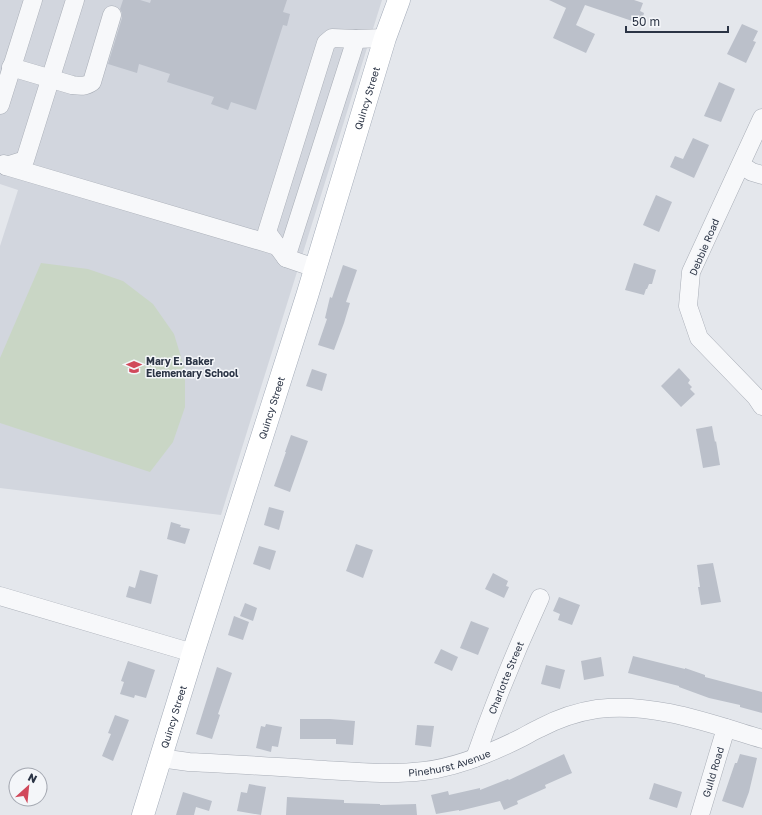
<svg xmlns="http://www.w3.org/2000/svg" width="762" height="815" font-family="'Golos Text',sans-serif">
	<style>
		.built { fill: #d2d6de }
		.green { fill: #c9d6c5 }
		.building { fill: #bbc0ca }
		.lines { fill: none; stroke-linecap: round; stroke-linejoin: round }
		.minor-casing { stroke: #a9aeb7; stroke-width: 19 }
		.major-casing { stroke: #a3abb8; stroke-width: 23 }
		.minor { stroke: #f7f8fa; stroke-width: 18 }
		.major { stroke: #fff; stroke-width: 22 }
		.labels { text-anchor: middle; stroke-width: 3; stroke-linejoin: round; paint-order: stroke }
		.street-label { font-size: 10px; fill: #2b3445; stroke: #f4f6f9 }
		.poi-label { font-size: 10px; font-weight: bold; fill: #2b3445; stroke: #f4f6f9; text-anchor: start }
	</style>
	<rect width="100%" height="100%" fill="#e4e7ec"/>
	<path class="built" d="M0,0H382L221,515L0,488V246L18,190L0,184Z"/>
	<path class="green" d="M41,263L88,269L123,281L153,304L174,334L185,370V407L173,442L150,472L0,423V358Z"/>
	<g class="building">
		<path d="M123,0H140L150,3L151,0H287L283,12L290,14L287,26L283,25L256,110L231,102L228,110L211,104L214,97L167,82L170,74L139,64L137,73L108,64L122,18V13L120,9Z"/>
		<path d="M549,0H634L643,3L640,11L644,13L641,24L585,5L576,25L595,34L586,53L553,38L566,8Z"/>
		<path d="M742,24L758,31L753,41L756,42L746,63L727,54Z"/>
		<path d="M719,82L735,89L721,122L704,116Z"/>
		<path d="M693,138L709,145L694,178L670,167L675,156L683,159Z"/>
		<path d="M656,195L672,202L659,232L643,225Z"/>
		<path d="M634,263L656,270L652,284H649L647,289H646L644,295L625,290Z"/>
		<path d="M343,265L357,270L346,302L350,303L344,323L334,350L318,345L327,319L325,318L330,297L332,298Z"/>
		<path d="M679,368L690,380L688,383L692,387L690,389L695,394L681,407L661,386Z"/>
		<path d="M312,369L327,374L322,391L306,386Z"/>
		<path d="M712,426L715,442L716,441L720,465L703,468L696,429Z"/>
		<path d="M291,435L308,441L290,492L274,486L286,452H285Z"/>
		<path d="M269,507L284,511L279,530L264,525Z"/>
		<path d="M171,522L181,525L180,527L190,529L185,544L167,539Z"/>
		<path d="M356,544L373,550L363,578L346,571Z"/>
		<path d="M259,546L276,551L270,570L253,564Z"/>
		<path d="M713,563L721,602L701,605L698,587H700L697,565Z"/>
		<path d="M140,570L158,575L151,604L126,597L129,586L135,588Z"/>
		<path d="M493,573L508,581L506,586L509,587L504,598L485,589Z"/>
		<path d="M559,597L580,605L572,625L558,620L560,614L553,611Z"/>
		<path d="M245,603L257,608L253,621L240,616Z"/>
		<path d="M234,616L249,622L243,640L228,635Z"/>
		<path d="M471,621L489,628L478,655L460,648Z"/>
		<path d="M441,649L458,657L452,671L434,663Z"/>
		<path d="M633,656L685,669V668L705,675V677L762,692V713L740,707V705L709,698L679,687V686L628,673Z"/>
		<path d="M601,657L604,676L584,680L581,661Z"/>
		<path d="M128,661L155,670L146,698L135,695L134,698L120,694L124,682L121,681Z"/>
		<path d="M546,665L565,670L560,689L541,684Z"/>
		<path d="M217,667L232,673L218,714L220,715L212,739L196,734Z"/>
		<path d="M115,715L129,720L113,761L102,756L111,734L108,733Z"/>
		<path d="M300,719H330L355,721L353,745L336,744V739H300Z"/>
		<path d="M266,724L282,727L278,747L272,746L271,752L256,748L261,726L265,727Z"/>
		<path d="M417,725L434,726L431,747L415,745Z"/>
		<path d="M564,754L572,773L545,785L546,788L517,801L518,804L504,810L500,801L459,811V810L436,814L431,795L448,791L449,795L480,788V790L508,779L509,780Z"/>
		<path d="M740,754L757,758L749,792L743,808L722,801L735,763H737Z"/>
		<path d="M654,783L682,792L677,808L649,799Z"/>
		<path d="M249,784L266,787L261,815L237,811L241,792L247,793Z"/>
		<path d="M183,792L212,801L209,811L196,807L194,815H176Z"/>
		<path d="M287,797L344,800V803L380,804V805L416,804L417,815H286Z"/>
	</g>
	<g class="lines">
		<g class="minor-casing">
			<g id="minor">
				<path d="M11,67L72,85C80,86 85,87 92,82L112,15"/>
				<path d="M0,105L33,0"/>
				<path d="M762,118L691,272L688,306L699,338L756,397L762,406"/>
				<path d="M4,164L6,166L25,160L75,0"/>
				<path d="M741,165L752,172L762,175"/>
				<path d="M6,166L277,246"/>
				<path d="M286,258L356,39"/>
				<path d="M315,268L286,258L267,232L326,43L332,38L356,39L385,38"/>
				<path d="M0,596L193,653"/>
				<path id="s1" d="M160,758L189,762C234,764 279,767 325,770C358,772 391,775 424,771C458,767 491,753 521,738C527,735 533,731 540,728C557,719 577,712 597,709C653,702 709,723 762,739"/>
				<path id="s2" d="M475,758C494,704 516,650 540,598"/>
				<path id="s3" d="M700,815L726,728"/>
			</g>
		</g>
		<g class="major-casing">
			<g id="major">
				<path id="s4" d="M143,815L193,653L307,296L385,38L399,0"/>
			</g>
		</g>
		<use href="#minor" class="minor"/>
		<use href="#major" class="major"/>
	</g>
	<defs>
		<g id="school-bare" transform="scale(1.2)"><path d="M0-5L7-2L0 1L-7-2ZM-4 1L0 2.5L4 1V4Q0 6-4 4Z" fill="#d1495b" stroke="#f4f6f9" stroke-width="2.5" paint-order="stroke"/></g>
	</defs>
	<g fill-rule="evenodd">
		<use href="#school-bare" x="134" y="367"/>
	</g>
	<g class="labels">
		<g class="street-label">
			<text dy="4" stroke="none"><textPath href="#s4" startOffset="751">Quincy Street</textPath></text>
			<text transform="translate(704 247) rotate(-67)" y="4">Debbie Road</text>
			<text dy="4" stroke="none"><textPath href="#s4" startOffset="427">Quincy Street</textPath></text>
			<text dy="4" stroke="none"><textPath href="#s2" startOffset="86">Charlotte Street</textPath></text>
			<text dy="4" stroke="none"><textPath href="#s4" startOffset="103">Quincy Street</textPath></text>
			<text dy="4" stroke="none"><textPath href="#s1" startOffset="291">Pinehurst Avenue</textPath></text>
			<text dy="4" stroke="none"><textPath href="#s3" startOffset="45">Guild Road</textPath></text>
		</g>
		<g class="poi-label">
			<text x="146" y="365">Mary E. Baker<tspan x="146" dy="12">Elementary School</tspan></text>
		</g>
	</g>
	<g transform="translate(28 787) rotate(27)"><circle r="19" fill="#f4f6f9" stroke="#a4a8b1"/>
	<path d="M0-3L7 15L0 10L-7 15Z" fill="#d1495b"/>
	<text y="-6" font-size="11" font-weight="bold" text-anchor="middle" fill="#2b3445">N</text>
	</g>
	<path d="M626 26v6h102v-6" fill="none" stroke="#2b3445" stroke-width="2"/>
	<text x="632" y="26" font-size="12" fill="#2b3445" stroke="#f4f6f9" stroke-width="3" paint-order="stroke">50 m</text>
</svg>
